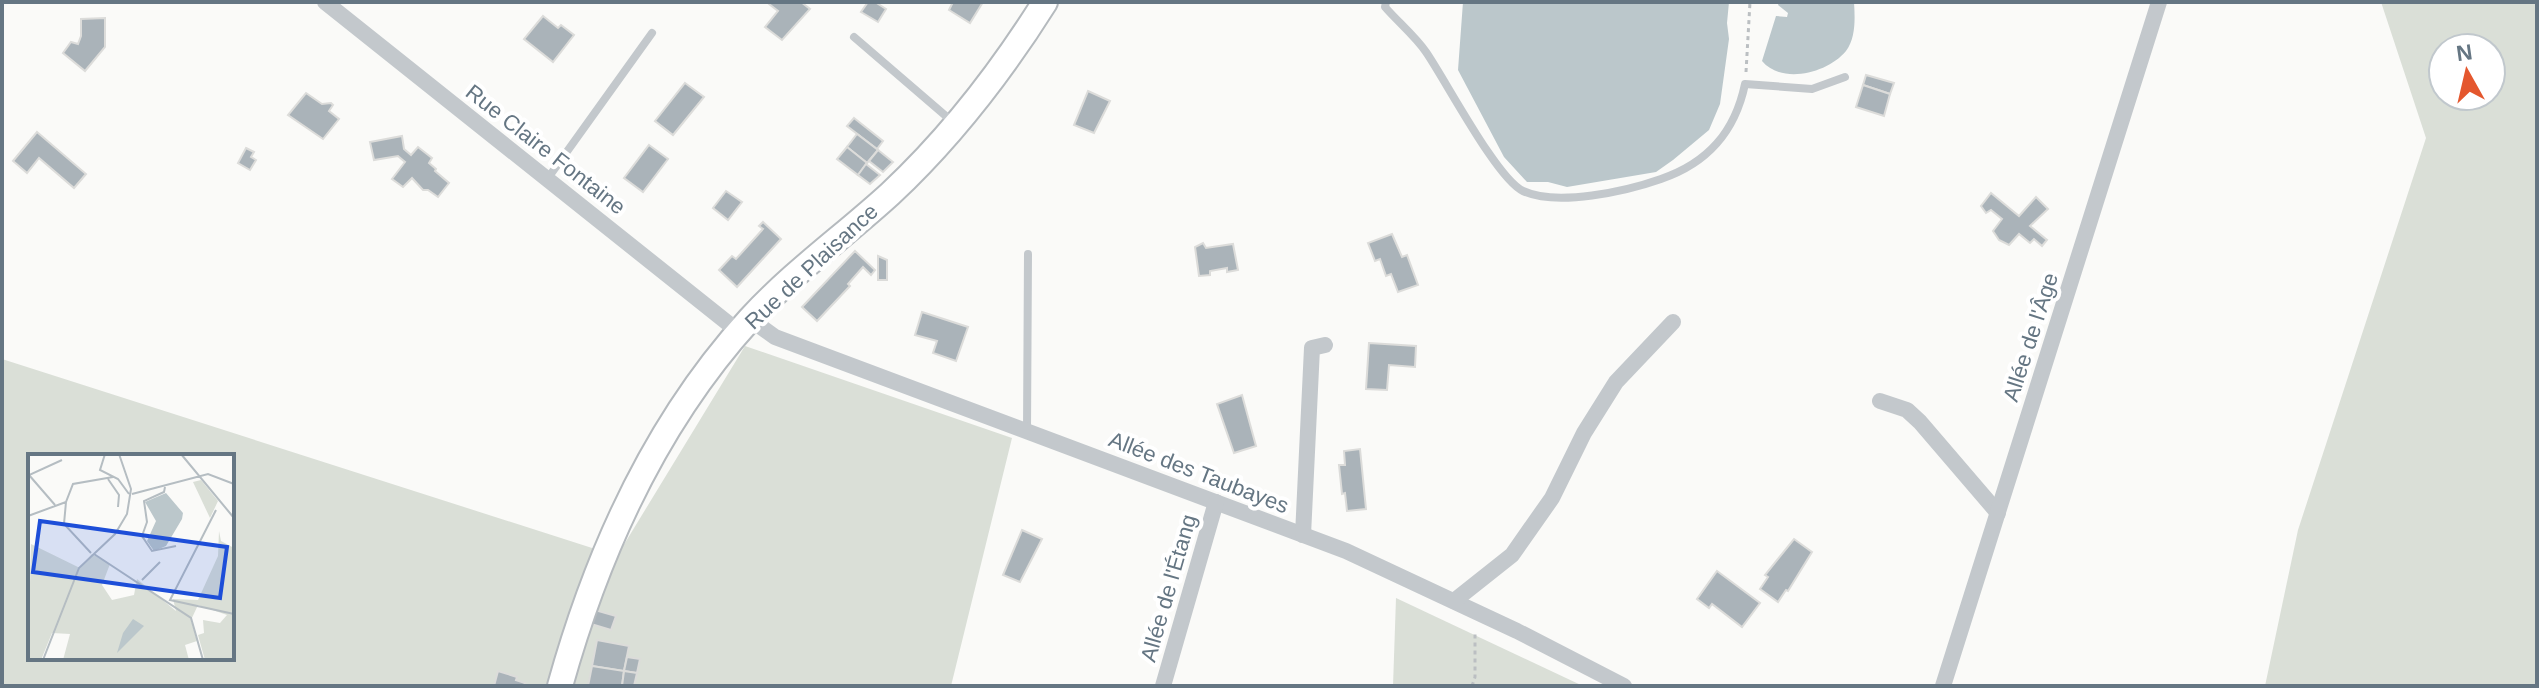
<svg xmlns="http://www.w3.org/2000/svg" width="2539" height="688" font-family="Arial,sans-serif">
	<style>
		.green { fill: #dadfd7; fill-rule: evenodd }
		.water { fill: #bbc7cb }
		.building { fill: #aab3b9; stroke: #dcdcda; stroke-width: 2 }
		.lines { fill: none; stroke-linecap: round; stroke-linejoin: round }
		.primary-casing { stroke: #b5babe; stroke-width: 28 }
		.path { stroke: #bbbfc2; stroke-width: 3; stroke-dasharray: 4 4; stroke-linecap: butt }
		.service { stroke: #c3c8cc; stroke-width: 8 }
		.minor { stroke: #c3c8cc; stroke-width: 16 }
		.primary { stroke: #fff; stroke-width: 24 }
		.labels { text-anchor: middle; stroke-width: 8; stroke-linejoin: round; paint-order: stroke }
		.street-label { font-size: 22px; fill: #657683; stroke: #fff }
		.inset-road { fill: none; stroke: #b5bdc2; stroke-width: 2 }
		.view { fill: #1d4ed8; fill-opacity: 0.15; stroke: #1d4ed8; stroke-width: 4 }
		.inset-edge { fill: none; stroke: #657683; stroke-width: 4 }
	</style>
	<rect width="100%" height="100%" fill="#fafaf8"/>
	<g class="green">
		<path d="M2381,2H2537V686H2265L2298,530L2426,138ZM2443,48H2491V96H2443Z"/>
		<path d="M745,346L1012,438L951,686H2V359L617,556ZM30,456H232V658H30Z"/>
		<path d="M1396,598L1583,686H1393Z"/>
	</g>
	<g class="water">
		<path d="M1463,2H1729L1727,23L1729,39L1720,104L1709,130L1673,160L1656,172L1567,187L1548,182H1527L1504,157L1458,70Z"/>
		<path d="M1779,2H1854C1855,18 1856,38 1846,51C1828,73 1782,85 1762,61L1776,16L1787,17L1788,13L1778,5Z"/>
	</g>
	<g class="building">
		<path d="M770,2H801L810,9L782,40L765,27L778,11L769,4Z"/>
		<path d="M868,2H875L886,9L878,22L861,12Z"/>
		<path d="M953,2H983L970,23L949,10Z"/>
		<path d="M543,16L558,28L561,25L574,35L553,62L524,39Z"/>
		<path d="M105,18V47L85,71L63,53L71,42L78,44L81,36V19Z"/>
		<path d="M1866,75L1894,83L1890,94L1863,85Z"/>
		<path d="M685,83L704,97L673,135L655,121Z"/>
		<path d="M1863,85L1890,94L1884,116L1856,107Z"/>
		<path d="M1088,91L1110,101L1094,133L1074,125Z"/>
		<path d="M306,93L322,104L331,103L333,105L329,111L339,119L323,139L288,115Z"/>
		<path d="M854,118L883,141L877,149L847,126Z"/>
		<path d="M37,132L86,174L74,188L39,158L27,173L13,161Z"/>
		<path d="M857,134L878,150L867,163L847,147Z"/>
		<path d="M402,136L404,149L411,155L418,147L432,158L429,163L436,169L435,171L449,183L438,197L428,190H423L412,178L403,187L392,179L405,162L398,156L374,160L370,142Z"/>
		<path d="M649,145L668,159L643,192L624,178Z"/>
		<path d="M847,147L867,163L858,175L837,159Z"/>
		<path d="M246,148L254,152L251,157L256,160L250,170L238,163Z"/>
		<path d="M878,150L893,162L883,172L869,161Z"/>
		<path d="M866,164L880,175L870,184L858,175Z"/>
		<path d="M726,191L742,202L728,220L713,208Z"/>
		<path d="M1991,193L2019,216L2036,197L2048,209L2030,226L2047,240L2042,246L2034,239L2030,243L2019,234L2009,245L1999,240L1993,231L2002,219L1991,210L1986,213L1981,206Z"/>
		<path d="M763,222L781,239L737,287L719,270L732,256L736,259L763,229L759,226Z"/>
		<path d="M1392,234L1402,257L1407,255L1418,285L1398,292L1391,274L1386,276L1380,259L1375,261L1368,243Z"/>
		<path d="M1203,243L1206,248L1233,244L1238,270L1227,272V268L1210,271V275L1199,276L1195,247Z"/>
		<path d="M855,251L875,270L871,275L863,267L848,284L850,286L817,321L802,307Z"/>
		<path d="M878,256L887,260V280H878Z"/>
		<path d="M922,312L968,327L956,361L933,353L937,341L915,335Z"/>
		<path d="M1369,343L1416,346L1415,367L1389,365L1387,390L1366,389Z"/>
		<path d="M1242,395L1256,446L1234,453L1217,404Z"/>
		<path d="M1360,449L1366,509L1347,511L1345,493L1342,494L1339,465H1345L1344,451Z"/>
		<path d="M1022,530L1042,539L1020,582L1003,575Z"/>
		<path d="M1794,539L1812,552L1788,591L1786,590L1778,602L1760,589L1768,577L1765,575Z"/>
		<path d="M1717,571L1760,603L1742,627L1712,604L1709,608L1697,599Z"/>
		<path d="M595,610L616,616L611,630L591,624Z"/>
		<path d="M597,640L629,646L624,671L592,666Z"/>
		<path d="M627,657L640,659L637,673L624,671Z"/>
		<path d="M592,666L624,671L622,686H588Z"/>
		<path d="M498,671L517,677L516,680L525,683L524,686H494Z"/>
		<path d="M624,671L637,673L634,686H622Z"/>
	</g>
	<g class="lines">
		<g class="primary-casing">
			<path id="primary" d="M560,686C597,553 656,422 750,319C792,273 844,236 890,194C951,137 1001,72 1045,2"/>
		</g>
		<g class="path">
			<path d="M1746,72L1750,2"/>
			<path d="M1472,686L1475,677V631"/>
		</g>
		<g class="service">
			<path d="M1386,2L1385,7C1398,22 1415,36 1426,52C1446,81 1497,179 1523,191C1557,207 1627,191 1661,179C1708,163 1735,132 1745,84L1812,89L1845,77"/>
			<path d="M854,37L954,123"/>
			<path d="M548,178L652,33"/>
			<path d="M1027,431L1028,254"/>
		</g>
		<g class="minor">
			<path d="M325,2L739,332"/>
			<path d="M750,319L775,337L1346,551L1517,631L1624,686"/>
			<path d="M1880,401L1907,410L1920,422L1998,513"/>
			<path d="M1303,535L1312,348L1325,345"/>
			<path d="M1454,601L1512,555L1552,498L1584,433L1616,382L1673,322"/>
			<path d="M1163,686L1216,502"/>
			<path d="M1943,686L2159,2"/>
		</g>
		<use href="#primary" class="primary"/>
	</g>
	<g class="labels">
		<g class="street-label">
			<text transform="translate(546 149) rotate(38)" y="8">Rue Claire Fontaine</text>
			<text transform="translate(811 266) rotate(-43)" y="8">Rue de Plaisance</text>
			<text transform="translate(2030 337) rotate(-72)" y="8">Allée de l'Âge</text>
			<text transform="translate(1199 472) rotate(21)" y="8">Allée des Taubayes</text>
			<text transform="translate(1168 588) rotate(-74)" y="8">Allée de l'Étang</text>
		</g>
	</g>
	<g transform="translate(28 454)">
		<rect width="206" height="206" fill="#fafaf8"/>
		<path d="M173,26L190,47L182,64L165,28ZM191,77L193,87L206,94V206H177L170,181L176,179L175,166L192,169L199,161L170,151L163,166L169,187L157,191L161,206H35L42,180L24,179L13,206H0L3,90L52,114L64,100L82,110L74,131L84,146L106,141L109,125L148,157L145,145L170,146L190,102Z" fill="#dadfd7"/>
		<path d="M138,39L155,59L154,65L138,92L126,97L119,87L128,67L117,48ZM105,165L116,172L89,199L95,179Z" fill="#bbc7cb"/>
		<path class="inset-road" d="M77,0L72,16L90,25L101,40M153,0L206,64M80,25L91,41L90,53M137,33L136,38L116,47L119,68L114,82L124,97L148,92M104,40L180,20L206,30M27,51L1,21L34,6M188,56L142,146L206,160M0,62L38,48M63,99L36,70L38,48L45,30L85,23M66,100L163,164L175,206M114,126L132,108M15,206L51,114L87,80L99,60L103,35L91,0"/>
		<path class="view" d="M12,67L199,93L192,144L5,118Z"/>
		<rect width="206" height="206" class="inset-edge"/>
	</g>
	<rect width="2539" height="688" fill="none" stroke="#657683" stroke-width="8"/>
	<g transform="translate(2467 72) rotate(352)"><circle r="38" fill="#ffffff" stroke="#c1c8cd" stroke-width="2"/>
	<path d="M0-6L14 30L0 20L-14 30Z" fill="#e4572e"/>
	<text y="-12" font-size="22" font-weight="bold" text-anchor="middle" fill="#657683">N</text>
	</g>
</svg>
